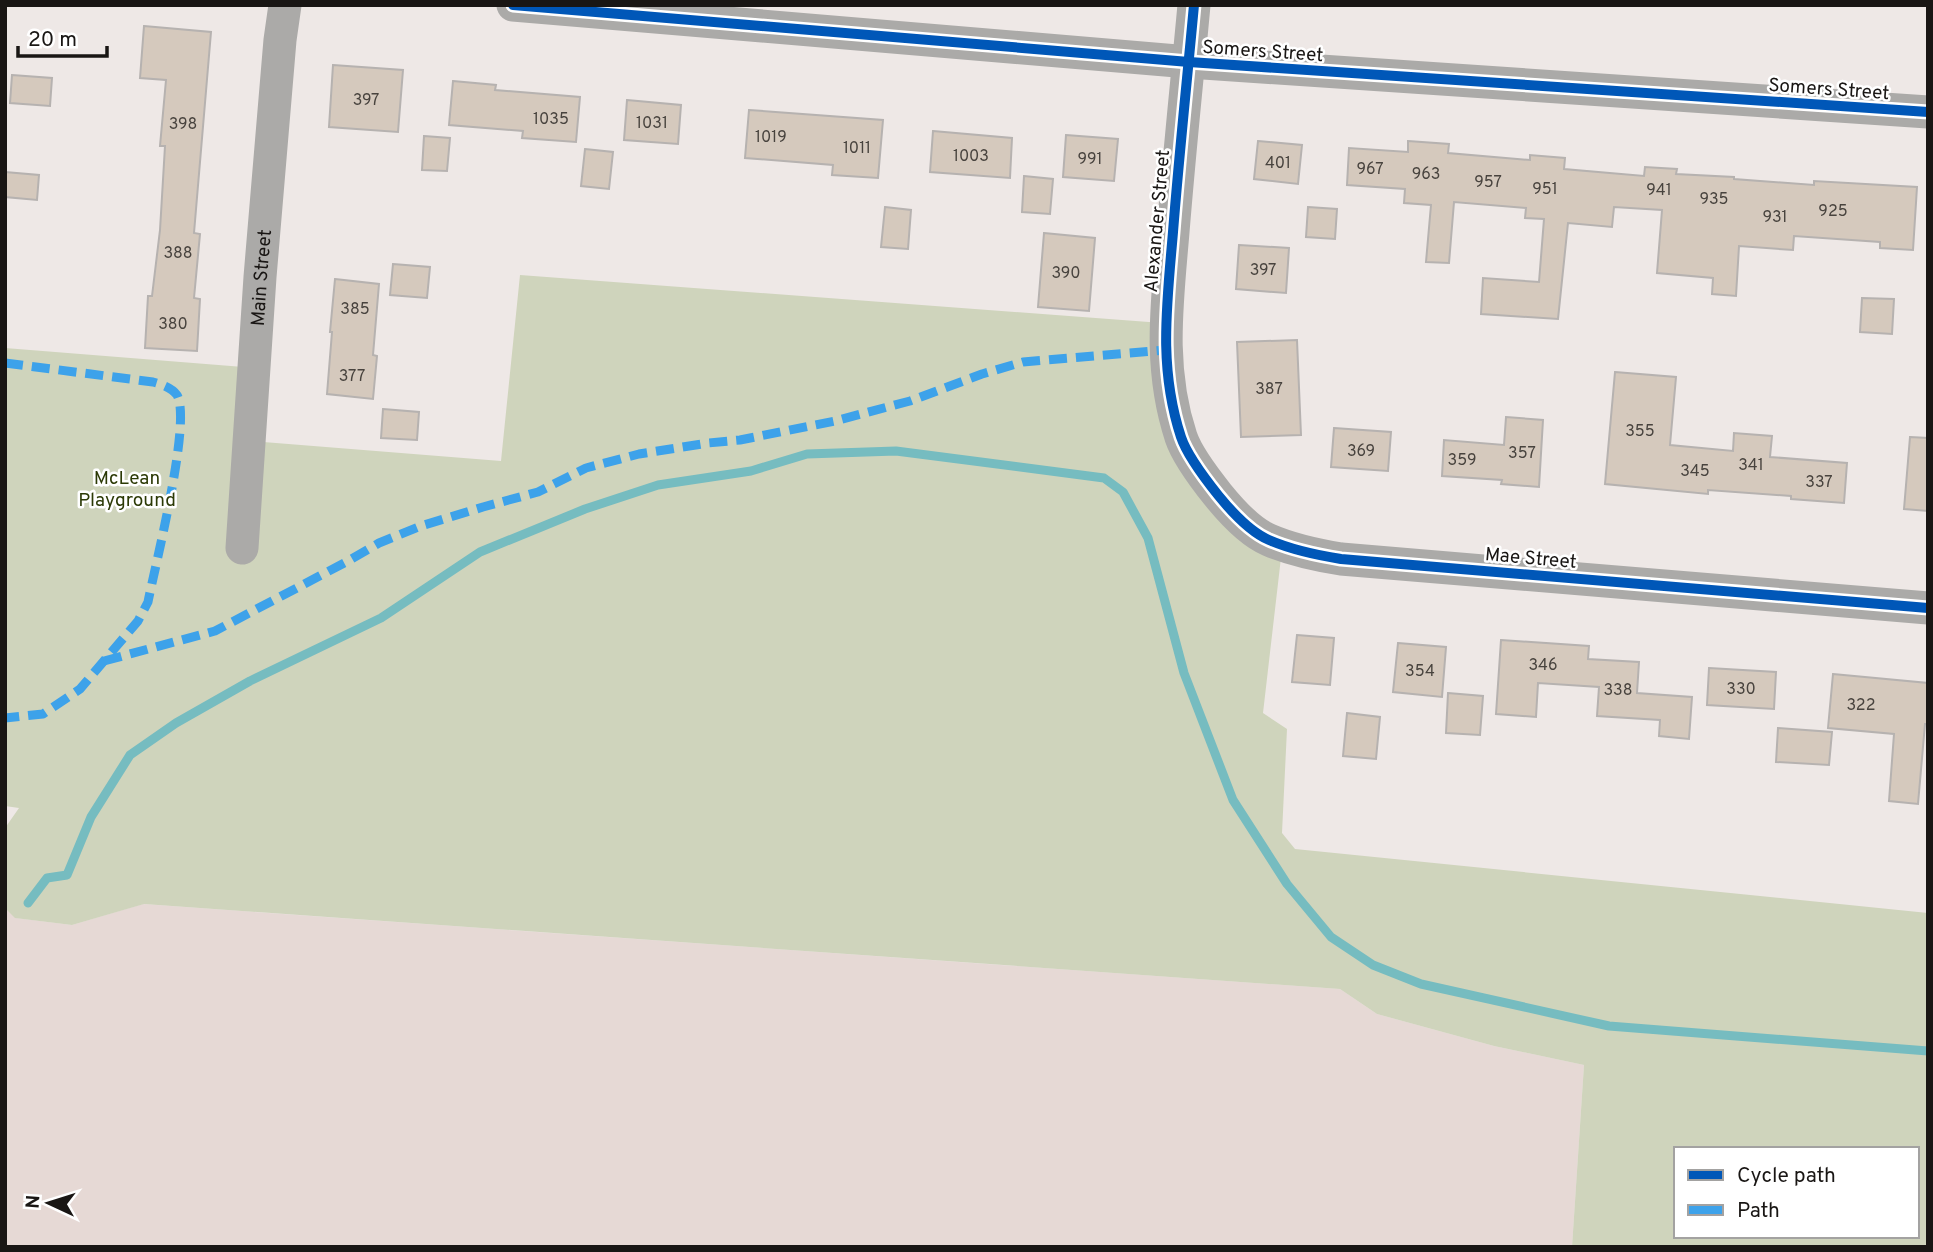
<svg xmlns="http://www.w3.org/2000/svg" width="1933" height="1252" font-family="Overpass,sans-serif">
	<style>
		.built { fill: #e6d9d5 }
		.green { fill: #cfd4bc; fill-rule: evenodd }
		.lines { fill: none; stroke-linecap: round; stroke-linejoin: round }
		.stream { stroke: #76bcc0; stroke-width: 9 }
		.building { fill: #d5c9bd; stroke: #b6b2b0; stroke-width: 2 }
		.minor { stroke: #abaaa8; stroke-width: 33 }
		.quiet { stroke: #3da2ea; stroke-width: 9; stroke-dasharray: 18 9; stroke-linecap: butt }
		.cycleway-casing { stroke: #fff; stroke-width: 15 }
		.cycleway { stroke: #0057b8; stroke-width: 10 }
		.labels { text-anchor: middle; stroke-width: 5; stroke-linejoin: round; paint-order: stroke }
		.number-label { font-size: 16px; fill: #48433e }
		.street-label { font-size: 19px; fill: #191614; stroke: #fff }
		.park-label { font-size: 19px; fill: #2c3a06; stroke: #fff }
	</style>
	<rect width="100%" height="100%" fill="#eee8e6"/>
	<path class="built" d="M143,904L1340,989L1377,1014L1494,1046L1584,1065L1572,1247H5V908L16,918L72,925Z"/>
	<path class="green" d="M520,275L1162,323L1178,442L1282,549L1263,713L1287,729L1282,833L1295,849L1928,913V1247H1572L1584,1065L1494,1046L1377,1014L1340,989L144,904L72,925L15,918L5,908V828L19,808L5,806V348L257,368L252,441L501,461ZM1676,1149H1917V1236H1676Z"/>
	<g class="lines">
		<path class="stream" d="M28,903L47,878L67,875L91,817L130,755L176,723L250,681L381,618L480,552L585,509L658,485L751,471L807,454L896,451L1104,478L1123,492L1148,538L1184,673L1233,800L1287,884L1331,937L1373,965L1421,984L1609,1026L1928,1051"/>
	</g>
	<g class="building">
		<path d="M144,26L211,32L194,233L200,234L194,298L200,299L197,351L145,348L148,296H152L160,230L165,146H160L166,80L140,78Z"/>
		<path d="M333,65L403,70L398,132L329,127Z"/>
		<path d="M12,75L52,78L50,106L10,103Z"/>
		<path d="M453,81L496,85L495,90L580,97L576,142L522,138L523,131L449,125Z"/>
		<path d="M627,100L681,105L678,144L624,140Z"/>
		<path d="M749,110L883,120L878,178L832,175L833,165L745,158Z"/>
		<path d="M933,131L1012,138L1010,178L930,172Z"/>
		<path d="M1066,135L1118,139L1114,181L1063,177Z"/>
		<path d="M424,136L450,138L447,171L422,170Z"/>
		<path d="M1258,141L1302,145L1298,184L1254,179Z"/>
		<path d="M1408,141L1449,144L1448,153L1530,160V155L1565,158L1564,169L1644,176L1645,167L1677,169L1676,174L1734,177V179L1814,185V181L1917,187L1913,250L1880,248V242L1794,236L1793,250L1739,246L1736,296L1712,294L1713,278L1657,273L1662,210L1614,207L1612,227L1568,223L1558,319L1481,314L1483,278L1539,282L1544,219L1525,218L1526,208L1454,202L1449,263L1426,262L1431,205L1404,203L1405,189L1347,185L1349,148L1408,152Z"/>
		<path d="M585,149L613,152L609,189L581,186Z"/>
		<path d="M5,172L39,175L37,200L5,197Z"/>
		<path d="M1024,176L1053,179L1050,214L1022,212Z"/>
		<path d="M885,207L911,210L908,249L881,247Z"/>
		<path d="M1308,207L1337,209L1335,239L1306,237Z"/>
		<path d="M1044,233L1095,238L1089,311L1038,307Z"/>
		<path d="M1239,245L1289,248L1286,293L1236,289Z"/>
		<path d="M393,264L430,267L427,298L390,295Z"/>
		<path d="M335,279L379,284L373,355L377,356L373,399L327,394L332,332H330Z"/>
		<path d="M1862,298L1894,299L1892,334L1860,332Z"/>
		<path d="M1297,340L1301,435L1241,437L1237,342Z"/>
		<path d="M1615,372L1676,377L1670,445L1733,451L1734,433L1772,436L1770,457L1847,463L1844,503L1791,499V496L1708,490V494L1605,484Z"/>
		<path d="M383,409L419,412L417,440L381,438Z"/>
		<path d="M1506,417L1543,420L1539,487L1501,484L1502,480L1442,476L1444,440L1504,445Z"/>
		<path d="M1334,428L1391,432L1388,471L1331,467Z"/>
		<path d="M1910,437L1928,438V511L1904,509Z"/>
		<path d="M1297,635L1334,638L1330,685L1292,682Z"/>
		<path d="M1501,640L1589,646L1588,659L1639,662L1637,693L1692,697L1689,739L1659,736L1660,720L1597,716L1599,687L1538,683L1536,717L1496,714Z"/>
		<path d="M1398,643L1446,647L1442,697L1393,692Z"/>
		<path d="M1709,668L1776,672L1774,709L1707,705Z"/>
		<path d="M1833,674L1928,683V724H1925L1918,804L1889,801L1894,734L1828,728Z"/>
		<path d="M1448,693L1483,696L1480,735L1446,733Z"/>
		<path d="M1347,713L1380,717L1376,759L1343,756Z"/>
		<path d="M1778,728L1832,732L1829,765L1776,762Z"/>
	</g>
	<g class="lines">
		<g class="minor">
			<path d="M513,5L1189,62L1928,112"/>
			<path d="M1194,5C1187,81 1179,156 1173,232C1167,304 1158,367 1181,437C1187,455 1206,480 1218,495C1231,511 1250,532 1269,540C1292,550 1316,555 1341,559L1928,608"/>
			<path id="s1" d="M242,548L260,277L280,40L285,5"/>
		</g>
		<g class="quiet">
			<path d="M5,363L153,382C161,384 172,388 177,395C192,421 155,566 148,602L138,621L80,689L43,714L5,718"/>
			<path d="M104,661L215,631L348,561L379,543L421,526L483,507L538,492L586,468L639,454L708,443L740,440L835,421L910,401L982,374L1023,362L1166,350"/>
		</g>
		<g class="cycleway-casing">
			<g id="cycleway">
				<path d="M513,5L1189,62L1928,112"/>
				<path d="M1194,5C1187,81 1179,156 1173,232C1167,304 1158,367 1181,437C1187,455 1206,480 1218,495C1231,511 1250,532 1269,540C1292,550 1316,555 1341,559L1928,608"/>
			</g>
		</g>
		<use href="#cycleway" class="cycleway"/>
	</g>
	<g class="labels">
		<g class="number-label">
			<text x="366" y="105">397</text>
			<text x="551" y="124">1035</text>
			<text x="652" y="128">1031</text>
			<text x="183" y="129">398</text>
			<text x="771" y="142">1019</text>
			<text x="857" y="153">1011</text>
			<text x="971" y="161">1003</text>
			<text x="1090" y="164">991</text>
			<text x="1278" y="168">401</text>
			<text x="1370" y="174">967</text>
			<text x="1426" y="179">963</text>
			<text x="1488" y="187">957</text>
			<text x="1545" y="194">951</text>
			<text x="1659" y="195">941</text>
			<text x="1714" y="204">935</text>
			<text x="1833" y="216">925</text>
			<text x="1775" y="222">931</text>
			<text x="178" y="258">388</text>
			<text x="1263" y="275">397</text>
			<text x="1066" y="278">390</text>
			<text x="355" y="314">385</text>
			<text x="173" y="329">380</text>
			<text x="352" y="381">377</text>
			<text x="1269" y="394">387</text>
			<text x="1640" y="436">355</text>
			<text x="1361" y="456">369</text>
			<text x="1522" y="458">357</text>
			<text x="1462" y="465">359</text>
			<text x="1751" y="470">341</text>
			<text x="1695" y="476">345</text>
			<text x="1819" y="487">337</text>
			<text x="1543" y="670">346</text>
			<text x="1420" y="676">354</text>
			<text x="1741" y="694">330</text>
			<text x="1618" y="695">338</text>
			<text x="1861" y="710">322</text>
		</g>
		<g class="street-label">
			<text transform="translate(1263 50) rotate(4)" y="7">Somers Street</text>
			<text transform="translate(1829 88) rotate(4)" y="7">Somers Street</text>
			<text transform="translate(1156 221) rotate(-85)" y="7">Alexander Street</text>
			<text dy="7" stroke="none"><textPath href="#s1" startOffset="271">Main Street</textPath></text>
			<text transform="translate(1531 557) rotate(5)" y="7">Mae Street</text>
		</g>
		<g class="park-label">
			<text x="127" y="484">McLean<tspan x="127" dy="22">Playground</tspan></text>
		</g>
	</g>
	<rect width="1933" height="1252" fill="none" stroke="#191614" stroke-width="14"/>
	<rect x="1674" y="1147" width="245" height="91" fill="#ffffff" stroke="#a3a2a1" stroke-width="2"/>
	<rect x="1688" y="1170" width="35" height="10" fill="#0057b8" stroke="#a3a2a1" stroke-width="2"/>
	<text x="1737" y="1182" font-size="21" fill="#191614">Cycle path</text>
	<rect x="1688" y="1205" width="35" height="10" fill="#3da2ea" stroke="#a3a2a1" stroke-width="2"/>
	<text x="1737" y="1217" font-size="21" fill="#191614">Path</text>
	<g transform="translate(49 1203) rotate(274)" stroke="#ffffff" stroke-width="5" paint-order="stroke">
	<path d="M0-5L12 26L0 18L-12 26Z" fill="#191614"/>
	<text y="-10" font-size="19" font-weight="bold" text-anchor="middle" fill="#191614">N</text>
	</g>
	<path d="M18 46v10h89v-10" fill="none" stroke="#191614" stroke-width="3.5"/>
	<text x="28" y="46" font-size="21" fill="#191614" stroke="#ffffff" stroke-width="5" paint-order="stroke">20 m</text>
</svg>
